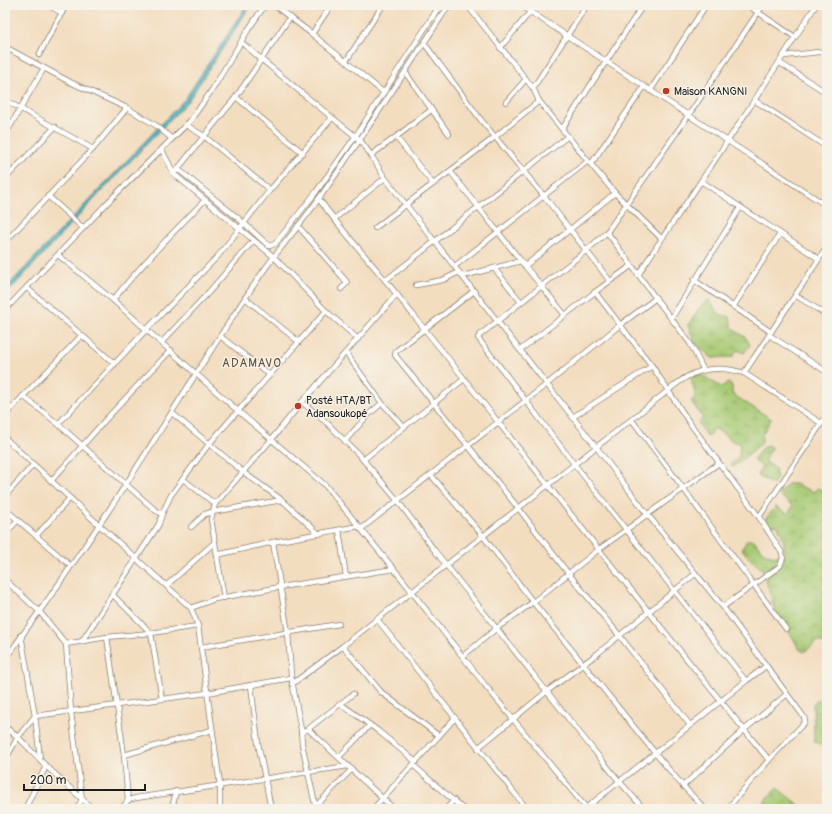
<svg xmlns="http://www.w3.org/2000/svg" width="832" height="814" font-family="Pangolin,sans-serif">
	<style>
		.wetland { fill: url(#wetland-marsh); stroke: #627348 }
		.water { fill: #4ab8c5; stroke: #336a70 }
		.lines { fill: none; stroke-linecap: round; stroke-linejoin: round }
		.street-casing { stroke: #887c6e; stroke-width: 6 }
		.street { stroke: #fff; stroke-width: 4.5 }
		.poi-dot { fill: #c8321e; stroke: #f7f3e8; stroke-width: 1.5 }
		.labels { text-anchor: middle; stroke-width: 3; stroke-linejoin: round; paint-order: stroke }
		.poi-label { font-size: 11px; fill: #1c1c1c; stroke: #f7f3e8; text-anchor: start }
		.neighbourhood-label { font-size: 12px; letter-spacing: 1px; fill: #644f38; stroke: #f7f3e8 }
	</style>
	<defs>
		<pattern id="wetland-marsh" width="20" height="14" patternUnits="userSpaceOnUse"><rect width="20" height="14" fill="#a7ca73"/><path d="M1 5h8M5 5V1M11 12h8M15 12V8" fill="none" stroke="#8fad63"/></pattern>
	</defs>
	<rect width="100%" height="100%" fill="#f7f3e8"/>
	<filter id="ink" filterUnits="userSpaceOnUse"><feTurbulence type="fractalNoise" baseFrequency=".025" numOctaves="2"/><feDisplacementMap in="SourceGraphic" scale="8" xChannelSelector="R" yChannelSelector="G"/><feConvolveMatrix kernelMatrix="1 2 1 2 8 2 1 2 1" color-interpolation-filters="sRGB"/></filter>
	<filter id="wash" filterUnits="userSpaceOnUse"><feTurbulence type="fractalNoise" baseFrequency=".012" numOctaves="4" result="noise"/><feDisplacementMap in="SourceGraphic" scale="16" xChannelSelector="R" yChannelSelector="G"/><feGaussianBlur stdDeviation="0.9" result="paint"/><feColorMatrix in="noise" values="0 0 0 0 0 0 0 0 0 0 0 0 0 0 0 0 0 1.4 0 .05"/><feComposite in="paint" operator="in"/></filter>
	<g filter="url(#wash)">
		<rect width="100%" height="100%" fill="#f3ddbf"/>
		<g class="wetland">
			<path d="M709,300L719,314L730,317C731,331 736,330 745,337C747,339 749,343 750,345L744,353L737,350L733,357L712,358L695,343L688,325C694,317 700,304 709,300Z"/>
			<path d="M699,374L707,378L721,387L728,383L732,386V394L771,419L762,435V443L733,467L730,465L739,457L740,443L734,442L715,428L707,437L698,423L703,418L691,401L696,397L691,378Z"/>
			<path d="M767,445L772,448L764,461L776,469L775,472L777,478L773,485L757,475L762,467L753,460L761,449Z"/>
			<path d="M788,484H795L813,492L818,488L827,495V516L825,519L827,520V645L818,641L804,652L799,649L792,636L776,614L763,570L749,558L742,549L747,540H754C762,551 764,555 778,556L784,550V542L778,525H768L765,519L776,507L788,514L793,506L778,494Z"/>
			<path d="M827,692V749L814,741L813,704Z"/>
			<path d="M777,788L801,807L800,809H771L764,802Z"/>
		</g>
		<path class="water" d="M247,5H251L188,101L99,194L9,291L6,288L8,286L185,99Z"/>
	</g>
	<g filter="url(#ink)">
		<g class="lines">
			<g class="street-casing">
				<g id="street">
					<path d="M48,5L62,13"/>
					<path d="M274,5L312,34L383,92"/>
					<path d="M467,5L533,88L539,101L588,161L615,193L661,238"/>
					<path d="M520,5L827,206"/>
					<path d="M747,5L795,37"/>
					<path d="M312,34L331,5"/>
					<path d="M242,43L303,94L360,140L371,155L385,178L597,448L647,514L723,607L804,717L805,721L804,723L769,760L727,809"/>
					<path d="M424,43L481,120L544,196L610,281"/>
					<path d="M5,47L70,82L127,108L157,126L172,139"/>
					<path d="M500,48L536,5"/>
					<path d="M39,55L66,5"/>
					<path d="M784,56L827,51"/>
					<path d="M346,61L383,5"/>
					<path d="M780,63L827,93"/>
					<path d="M405,72L449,134"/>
					<path d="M533,88L587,5"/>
					<path d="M650,91L706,5"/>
					<path d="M236,97L303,153"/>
					<path d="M5,100L93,149"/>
					<path d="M754,100L827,147"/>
					<path d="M506,102L526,79"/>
					<path d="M186,125L204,136L270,190"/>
					<path d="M562,129L643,5"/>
					<path d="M5,135L44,68"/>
					<path d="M396,137L433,184"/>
					<path d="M162,150L174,174L274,257L326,311L358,339"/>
					<path d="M371,155L396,137L431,110"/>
					<path d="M591,164L644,87"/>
					<path d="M178,169L244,223L269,246L275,244L316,192L355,137L440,5"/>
					<path d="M176,171L236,97L290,17"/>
					<path d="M450,171L525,266L565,315"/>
					<path d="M5,179L55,127"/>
					<path d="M701,181L819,259"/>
					<path d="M48,196L83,228"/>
					<path d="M319,199C339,227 363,253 385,280C405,304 424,329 444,353C551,490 659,626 769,760"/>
					<path d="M334,219L385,178"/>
					<path d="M298,226L346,281L347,283L341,289"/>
					<path d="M375,228L495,137L539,101"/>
					<path d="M607,232L660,304L690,343L703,369"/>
					<path d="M5,242L93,149L127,108"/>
					<path d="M58,255L113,300L238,411L325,485L402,579L485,685L587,809"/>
					<path d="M455,266L588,161"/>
					<path d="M525,266L615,193"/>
					<path d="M494,268L521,302"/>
					<path d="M638,275C658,243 680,213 701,181C740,123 778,64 816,5"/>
					<path d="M463,276L521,261"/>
					<path d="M386,280L568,136"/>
					<path d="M694,280L771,332"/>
					<path d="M416,285L443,280L459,272"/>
					<path d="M27,288L115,364"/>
					<path d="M474,291L396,351L395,355L519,509L568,573L619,635L690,725"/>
					<path d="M595,292L652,366L689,422L759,517L782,553L783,558L780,566L723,607"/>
					<path d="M795,295L827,315"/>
					<path d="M245,298L299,342"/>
					<path d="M113,300C142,264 173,232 205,200"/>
					<path d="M733,307L780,234"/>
					<path d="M5,310L109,201L190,121L212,90L248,30L265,5"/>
					<path d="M671,319L740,208"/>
					<path d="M769,335L827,372"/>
					<path d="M220,336L270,375"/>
					<path d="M162,342L208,293L253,241"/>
					<path d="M520,350L595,292L631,266"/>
					<path d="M346,353L382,403L404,427"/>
					<path d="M744,373L827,247"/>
					<path d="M23,396L58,424L155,510L162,514L159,524L82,641"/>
					<path d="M302,402L327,423L360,456L398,501L435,551L587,742L619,781L644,809"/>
					<path d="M172,413L243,472L282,500L319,534"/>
					<path d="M5,415L81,336"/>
					<path d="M573,417L652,366"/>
					<path d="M632,420L683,488L786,629"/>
					<path d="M58,424L147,329L218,256L270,190L332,118"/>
					<path d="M5,438L99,525L191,608L198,626L220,785V809"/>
					<path d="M345,441L368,415L382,403"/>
					<path d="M363,460L464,379"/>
					<path d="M431,475L483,536L533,602L655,753L683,786L705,809"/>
					<path d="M183,479L215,504"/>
					<path d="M51,481L108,417L171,350"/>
					<path d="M5,496L33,465"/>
					<path d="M5,509L71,566"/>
					<path d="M162,514L171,495L209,444L326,311"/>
					<path d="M759,517L827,415"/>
					<path d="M191,527L205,514L212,512L282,500"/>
					<path d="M361,529L547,384L620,325L656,298"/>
					<path d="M339,530L346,577"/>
					<path d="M5,534L18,520"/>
					<path d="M36,536L70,498"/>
					<path d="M273,542L288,633L291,675L301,730L302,744L316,809"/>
					<path d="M217,555L273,542L359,526"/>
					<path d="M5,580L39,611L66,644L71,712L82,799L77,809"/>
					<path d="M167,585L215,542"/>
					<path d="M112,594L151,633L162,699"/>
					<path d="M224,598L211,519L215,504L271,440L302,402L397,294"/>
					<path d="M191,608L215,599L280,587L394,569"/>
					<path d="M377,619L527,809"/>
					<path d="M21,635L35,716L40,758"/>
					<path d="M107,637L124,755L128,800"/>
					<path d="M66,644L107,637L151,633L198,626"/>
					<path d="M343,646L381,692L439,736"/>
					<path d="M201,647L339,624"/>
					<path d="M463,656L497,628L533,602L598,550L719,463"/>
					<path d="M5,660C16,644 27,628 39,612C63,579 85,546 107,513C160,434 208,351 262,273C281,246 302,223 320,197C365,134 407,69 449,5"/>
					<path d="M746,681L575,465L478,338L480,335L587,250L607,232L688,116L763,5"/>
					<path d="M292,684L343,646L679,382C699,367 720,366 744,373L821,423"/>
					<path d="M251,685L258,743L271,809"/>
					<path d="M341,704L377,730L416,762"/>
					<path d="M5,727L18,737L46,766L93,809"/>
					<path d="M308,729L394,809"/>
					<path d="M301,733L308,729L353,694"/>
					<path d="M478,748L546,692L597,654L695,574"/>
					<path d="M124,755L212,730"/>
					<path d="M339,757L370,725"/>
					<path d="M5,760L18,737L35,716L207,693L291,678"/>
					<path d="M413,765L463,809"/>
					<path d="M683,786L744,730L787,694"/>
					<path d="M315,807L352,769"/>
					<path d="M586,808L746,681L766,666"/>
					<path d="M25,809L46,766"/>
					<path d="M122,809L128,800L136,798L348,766"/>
					<path d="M172,809L176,791"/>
					<path d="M373,809L455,718"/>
					<path d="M446,809L454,800"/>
				</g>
			</g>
			<use href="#street" class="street"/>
		</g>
	</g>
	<g class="poi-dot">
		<circle cx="666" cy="91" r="4"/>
		<circle cx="298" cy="406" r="4"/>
	</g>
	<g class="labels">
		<g class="poi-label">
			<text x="674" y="95">Maison KANGNI</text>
			<text x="306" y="404">Posté HTA/BT<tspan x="306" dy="13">Adansoukopé</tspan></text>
		</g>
		<g class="neighbourhood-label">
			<text x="252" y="367">ADAMAVO</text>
		</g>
	</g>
	<rect width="832" height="814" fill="none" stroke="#f7f3e8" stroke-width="20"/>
	<path d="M24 784v6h121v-6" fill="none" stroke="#1c1c1c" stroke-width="2"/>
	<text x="30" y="784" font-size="12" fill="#1c1c1c" stroke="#f7f3e8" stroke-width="3" paint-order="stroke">200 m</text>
</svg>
